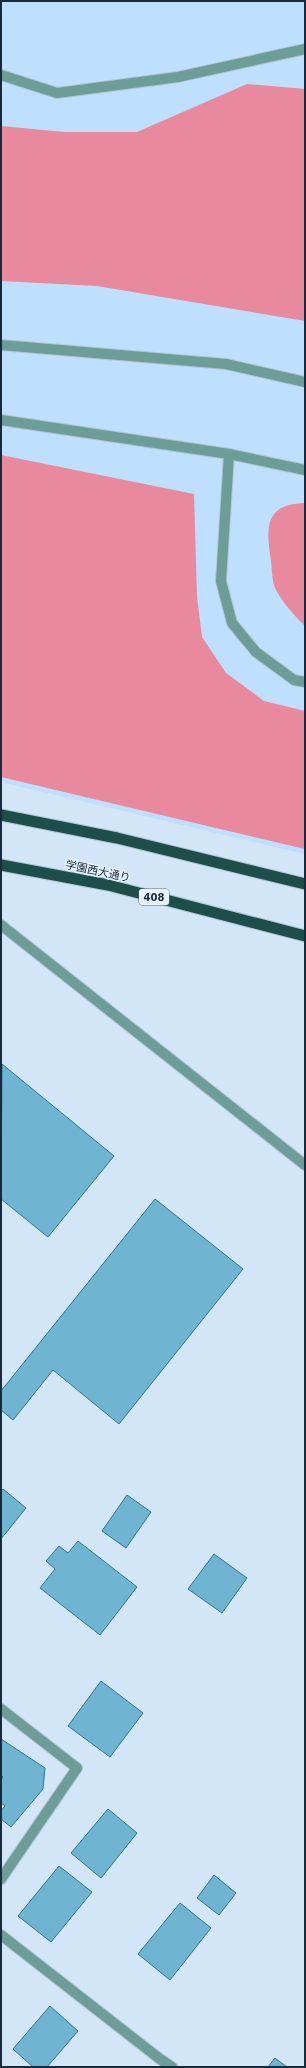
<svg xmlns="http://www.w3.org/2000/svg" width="306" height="2068" font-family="'DejaVu Sans','Noto Sans JP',sans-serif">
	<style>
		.built { fill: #bedffd }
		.forest { fill: #e8899d }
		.building { fill: #6fb4d0; stroke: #2f7590 }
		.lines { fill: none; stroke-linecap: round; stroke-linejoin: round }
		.service-casing { stroke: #b1c4d6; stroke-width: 12 }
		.minor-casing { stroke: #b1c4d6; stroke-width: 12 }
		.trunk-casing { stroke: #b1c4d6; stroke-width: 13 }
		.service { stroke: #6c9d97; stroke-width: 10 }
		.minor { stroke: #6c9d97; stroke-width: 10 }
		.trunk { stroke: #1d4e49; stroke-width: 11 }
		.labels { text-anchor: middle; stroke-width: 3; stroke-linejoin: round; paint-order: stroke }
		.shield { fill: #e8f2fb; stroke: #566775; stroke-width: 1 }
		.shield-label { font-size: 10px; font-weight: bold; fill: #172b3c }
		.street-label { font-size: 11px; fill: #172b3c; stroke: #e8f2fb }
	</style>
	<rect width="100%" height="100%" fill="#d3e6f8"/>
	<path class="built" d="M1,1H305V854L1,782Z"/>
	<g class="forest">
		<path d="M247,84L305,89V321L97,286L1,281V126L64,132H137Z"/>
		<path d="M1,455L194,494L197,597L202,637L226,673L264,701L305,711V849L1,777Z"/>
		<path d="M305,503V626C294,615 282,602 275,588C272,581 272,569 271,561C266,528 264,504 305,503Z"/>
	</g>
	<g class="building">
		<path d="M2,1064L114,1156L48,1237L1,1199Z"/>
		<path d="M155,1199L243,1269L119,1424L53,1370L13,1420L1,1410V1391Z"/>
		<path d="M3,1489L26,1508L1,1539V1491Z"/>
		<path d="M127,1495L151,1512L126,1548L102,1531Z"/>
		<path d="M78,1541L137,1587L100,1635L40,1588L55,1569L46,1561L59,1546L68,1553Z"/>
		<path d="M214,1554L247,1578L222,1613L188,1589Z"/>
		<path d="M101,1681L143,1713L110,1757L68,1726Z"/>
		<path d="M1,1739L45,1768L43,1789L11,1827L1,1819V1811L5,1806L1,1803V1780L3,1777L1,1775Z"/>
		<path d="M108,1809L137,1833L101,1878L71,1853Z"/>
		<path d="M59,1866L92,1892L51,1942L18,1916Z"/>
		<path d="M214,1875L236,1893L219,1915L197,1898Z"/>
		<path d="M180,1903L211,1928L170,1980L138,1954Z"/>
		<path d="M50,2006L78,2031L47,2067H33L13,2049Z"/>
		<path d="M275,2058L287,2067H268Z"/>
	</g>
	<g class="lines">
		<g class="service-casing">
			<g id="service">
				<path d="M1,75L57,93L178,77L305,49"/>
				<path d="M1,345L226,364L305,382"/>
				<path d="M1,420L229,454L305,470"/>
				<path d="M229,454L221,581L232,623L256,652L294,680L305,682"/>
				<path d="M1,925L305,1165"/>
				<path d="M1,1935L160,2059L172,2067"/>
			</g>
		</g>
		<g class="minor-casing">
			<path id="minor" d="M1,1709L77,1768L1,1879"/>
		</g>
		<g class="trunk-casing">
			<g id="trunk">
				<path d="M1,815L117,838L305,884"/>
				<path d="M1,865L108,885L305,936"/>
			</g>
		</g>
		<use href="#service" class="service"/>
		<use href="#minor" class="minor"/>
		<use href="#trunk" class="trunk"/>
	</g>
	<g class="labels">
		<rect class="shield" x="139" y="889" width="30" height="16" rx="3"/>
		<g class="shield-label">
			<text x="154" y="901">408</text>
		</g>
		<g class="street-label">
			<text transform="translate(98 871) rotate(12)" y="4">学園西大通り</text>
		</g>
	</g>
	<rect width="306" height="2068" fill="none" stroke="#172b3c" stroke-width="4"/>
</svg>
